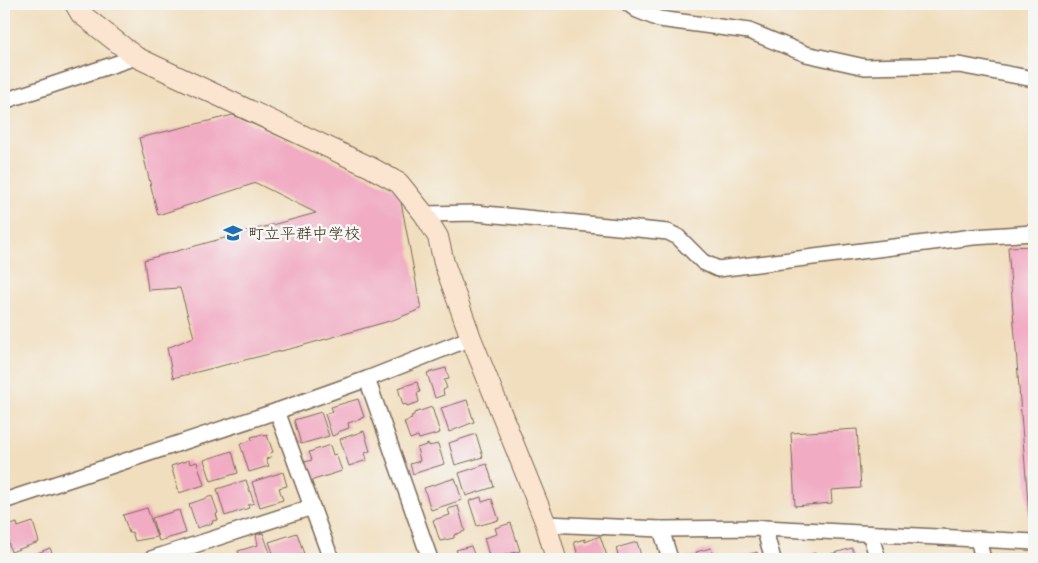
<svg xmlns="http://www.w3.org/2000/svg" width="1038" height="563" font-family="Dekko,'Klee One',sans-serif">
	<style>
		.building { fill: #f1abc3 }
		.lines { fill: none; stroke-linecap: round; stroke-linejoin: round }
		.street-casing { stroke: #7b6956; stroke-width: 18 }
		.secondary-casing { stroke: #7b6956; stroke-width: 22 }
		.street { stroke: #fff; stroke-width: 15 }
		.secondary { stroke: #fce5d0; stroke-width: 20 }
		.labels { text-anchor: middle; stroke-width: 5; stroke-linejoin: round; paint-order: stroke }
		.poi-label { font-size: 16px; fill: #3b2a1e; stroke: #f6f6f2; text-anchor: start }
	</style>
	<rect width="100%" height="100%" fill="#f6f6f2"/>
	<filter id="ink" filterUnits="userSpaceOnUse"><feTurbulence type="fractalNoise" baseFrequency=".02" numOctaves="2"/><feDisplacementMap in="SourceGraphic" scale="10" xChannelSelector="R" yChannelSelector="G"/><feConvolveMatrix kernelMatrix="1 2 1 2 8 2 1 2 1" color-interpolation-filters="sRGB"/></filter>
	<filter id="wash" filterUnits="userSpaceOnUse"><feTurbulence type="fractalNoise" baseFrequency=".0096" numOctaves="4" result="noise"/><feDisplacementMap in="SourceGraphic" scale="20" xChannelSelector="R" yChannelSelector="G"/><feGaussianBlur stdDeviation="1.12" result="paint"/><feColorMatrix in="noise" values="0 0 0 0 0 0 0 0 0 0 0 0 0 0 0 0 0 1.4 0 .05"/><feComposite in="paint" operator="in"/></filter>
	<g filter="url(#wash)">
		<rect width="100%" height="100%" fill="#f1debe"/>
		<g id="blocks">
			<g class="building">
				<path d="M233,115L399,191L421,309L393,320L301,346L173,378L167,348L194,337L180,288L148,290L144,260L316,213L256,183L158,215L139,138Z"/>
				<path d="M1034,246V515L1029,516L1008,247Z"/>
				<path d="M446,368L449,379L444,380L447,388L443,390L444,395L435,398L427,373Z"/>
				<path d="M417,382L420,392L417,393L419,402L407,406L406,404L403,405L398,388Z"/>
				<path d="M358,399L364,417L361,418V419L348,423L349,428L338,432V434L332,436L325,414L333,412L331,407Z"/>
				<path d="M467,400L474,422L449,432L441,408Z"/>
				<path d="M432,407L440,433L419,439L418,436L410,439L404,422L412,419L411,416L414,415V413Z"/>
				<path d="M321,412L329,436L301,444L294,420Z"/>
				<path d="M857,429L861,488L831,490L832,503L795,506L791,433Z"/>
				<path d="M364,431L370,451L365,453L367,460L349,466L340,439Z"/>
				<path d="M263,434L264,436L267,435L273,452L270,453L271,457L266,459L269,466L249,472L240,444L252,440L251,437Z"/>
				<path d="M476,434L483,457L455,465L449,443Z"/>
				<path d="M429,444V446L438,444L444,464L413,474L410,464L420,461L417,448Z"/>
				<path d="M330,445L333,455L336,454L342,471L307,482L301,463L312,460L309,452Z"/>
				<path d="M232,451L238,473L211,481L204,460Z"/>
				<path d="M189,460L190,464L197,462L204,485L179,493L171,466Z"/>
				<path d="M487,464L494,487L466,496L459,473Z"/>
				<path d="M283,472L287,486L279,488L283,500L260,507L252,482Z"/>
				<path d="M455,478L462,500L431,510L424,488Z"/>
				<path d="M246,480L254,503L248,505L249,508L225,516L217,489Z"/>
				<path d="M212,496L218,513L216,514L218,520L212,521L213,523L197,528L189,504Z"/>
				<path d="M481,497L482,502L492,499L499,520L477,526L469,501Z"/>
				<path d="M458,506L465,531L454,535V538L440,541L433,520L450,515L448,509Z"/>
				<path d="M147,508L157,537L135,541L132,532L129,533L123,515Z"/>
				<path d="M179,510L186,533L159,541L152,518Z"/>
				<path d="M33,522L39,542L11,552L4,527L17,523L18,527Z"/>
				<path d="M511,523L520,551L490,559L484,538L497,534L495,528Z"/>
				<path d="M263,533L272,559H240L238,551L258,545L256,535Z"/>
				<path d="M297,533L304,554L286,559H275L269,542Z"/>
				<path d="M600,536L608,559H579L574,542L585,539V542Z"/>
				<path d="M637,542L642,559H619L616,548Z"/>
				<path d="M471,546L475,557L477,556L478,559H452L451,557L458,555L456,550Z"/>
				<path d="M50,548L55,559H23Z"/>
				<path d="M711,548L714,559H680L697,554L696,552Z"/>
				<path d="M852,548L856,559H827L832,557L831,554Z"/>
				<path d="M757,552L760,559H742L741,557Z"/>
				<path d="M815,553L817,559H795Z"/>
			</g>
		</g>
	</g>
	<g filter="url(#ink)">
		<use href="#blocks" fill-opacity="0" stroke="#7b6956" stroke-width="1"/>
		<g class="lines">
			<g class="street-casing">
				<g id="street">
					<path d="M629,4L637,10L659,19L749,31L806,54L865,67L959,65L1034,79"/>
					<path d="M4,101L136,57"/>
					<path d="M424,214L476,213L668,232L678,237L703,262L718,269L973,237L1034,233"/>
					<path d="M367,379L430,559"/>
					<path d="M277,411L331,559"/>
					<path d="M4,501L277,411L367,379L471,338"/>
					<path d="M546,524L661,529L764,528L1034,542"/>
					<path d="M764,528L773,559"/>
					<path d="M661,529L670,559"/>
					<path d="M870,534L878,559"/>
					<path d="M978,539L983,559"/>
					<path d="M151,559L312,507"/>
				</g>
			</g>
			<g class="secondary-casing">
				<path id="secondary" d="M75,4L81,14L136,57L370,167L399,183L424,214L438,237L444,263L471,338L546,524L556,559"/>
			</g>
			<use href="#street" class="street"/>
			<use href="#secondary" class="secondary"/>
		</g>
	</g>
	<defs>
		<g id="school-bare" transform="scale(1.5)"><path d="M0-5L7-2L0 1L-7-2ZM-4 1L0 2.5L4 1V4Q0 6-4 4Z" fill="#1f6fb2" stroke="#f6f6f2" stroke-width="2.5" paint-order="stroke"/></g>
	</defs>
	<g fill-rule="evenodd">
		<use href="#school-bare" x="233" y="233"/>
	</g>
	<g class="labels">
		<g class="poi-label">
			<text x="248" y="239">町立平群中学校</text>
		</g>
	</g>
	<rect width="1038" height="563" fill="none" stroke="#f6f6f2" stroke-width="20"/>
</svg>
